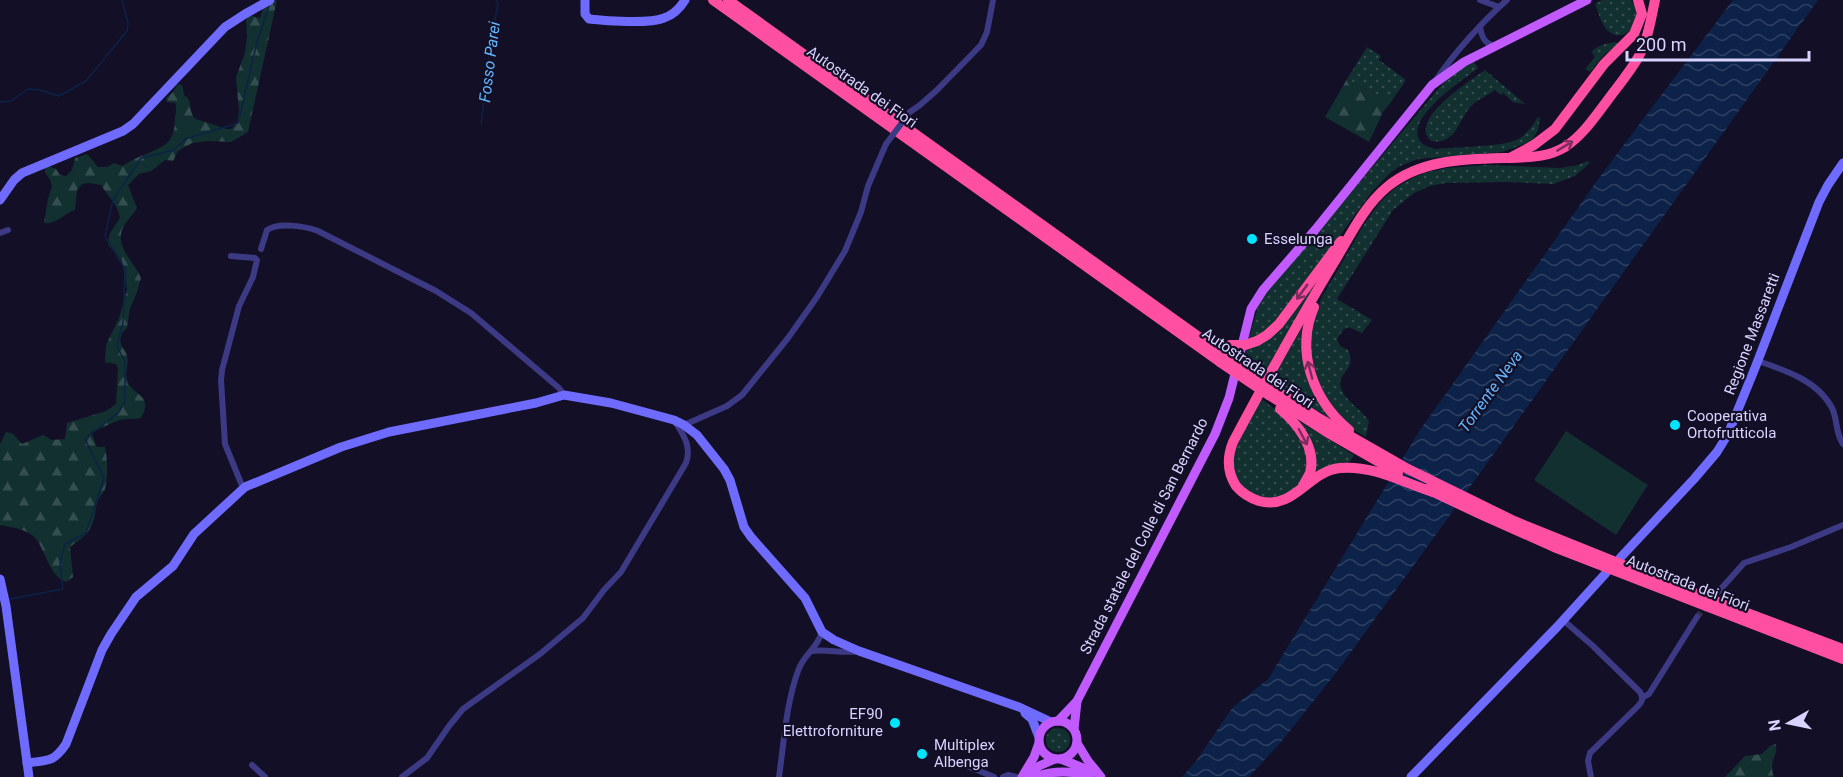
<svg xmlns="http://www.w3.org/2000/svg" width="1843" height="777" font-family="Roboto,sans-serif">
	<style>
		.grass { fill: url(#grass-dots) }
		.forest { fill: url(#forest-firs) }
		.garden { fill: #12302f }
		.water { fill: url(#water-waves) }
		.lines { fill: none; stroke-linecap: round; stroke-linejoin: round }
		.stream { stroke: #0c2248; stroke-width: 1.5 }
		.street-tunnel { stroke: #312d47; stroke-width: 6; stroke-dasharray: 6 3; stroke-linecap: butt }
		.street { stroke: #3d3a85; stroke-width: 6 }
		.secondary { stroke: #6f6bff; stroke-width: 9 }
		.primary { stroke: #c25bff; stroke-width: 9 }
		.highway { stroke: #ff4fa3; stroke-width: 10 }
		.street-bridge { stroke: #3d3a85; stroke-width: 6 }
		.highway-bridge { stroke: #ff4fa3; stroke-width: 10 }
		.oneway { stroke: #7d2c5e }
		.poi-dot { fill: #00e5ff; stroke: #130f26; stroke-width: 2 }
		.labels { text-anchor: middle; stroke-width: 4.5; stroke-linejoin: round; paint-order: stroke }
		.street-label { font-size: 15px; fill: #d9d4ff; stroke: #130f26 }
		.poi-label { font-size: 15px; fill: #d9d4ff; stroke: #130f26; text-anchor: start }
		.water-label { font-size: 16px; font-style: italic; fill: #62b6ff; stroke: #130f26 }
	</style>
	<defs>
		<pattern id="grass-dots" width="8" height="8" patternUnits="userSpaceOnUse" patternTransform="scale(1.5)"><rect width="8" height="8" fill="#12302f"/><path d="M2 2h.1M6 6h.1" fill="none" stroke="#344d4e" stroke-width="1.8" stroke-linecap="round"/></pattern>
		<pattern id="forest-firs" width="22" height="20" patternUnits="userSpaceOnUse" patternTransform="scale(1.5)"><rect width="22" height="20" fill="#12302f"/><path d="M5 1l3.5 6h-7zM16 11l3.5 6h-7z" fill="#344d4e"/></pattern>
		<pattern id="water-waves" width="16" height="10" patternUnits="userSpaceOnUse" patternTransform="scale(1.5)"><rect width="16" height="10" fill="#0c2248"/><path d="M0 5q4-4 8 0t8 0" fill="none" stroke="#2f4163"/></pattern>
	</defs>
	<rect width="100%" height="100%" fill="#130f26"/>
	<g class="grass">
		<path d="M1602,0H1631L1638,10C1636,15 1635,23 1632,28C1624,39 1611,37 1604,26C1600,20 1598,11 1595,4Z"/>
		<path d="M1617,42L1618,44L1603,56L1590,72L1585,69L1595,57L1591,52C1598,45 1607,43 1617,42Z"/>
		<path d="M1367,47L1381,56L1379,60L1406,80L1391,102L1347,79Z"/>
		<path d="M1473,61L1478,68C1463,80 1404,118 1420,141C1424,146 1430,148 1436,149C1455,147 1504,147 1518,139C1526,135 1533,125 1538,117L1540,118L1538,130L1532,141L1502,152L1418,159L1400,166L1390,173L1371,193L1299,292L1265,333L1248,341L1260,300L1451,74Z"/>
		<path d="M1485,70L1525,104L1513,102L1503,93L1501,95L1495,90C1488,96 1477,99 1471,106C1458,121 1456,145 1431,141C1408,119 1469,82 1485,70Z"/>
		<path d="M1587,161L1590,163L1575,176L1553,184L1506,182L1445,183L1430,186L1414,193L1393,210L1337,299L1372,320L1362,333L1348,327L1344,329L1337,339L1340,346L1348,350C1358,370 1336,372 1341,388C1346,402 1361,409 1369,421L1366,437L1352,429L1319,389L1309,348L1314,317L1321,299L1365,223L1380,202L1395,188L1409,180L1424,173L1447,168L1486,165L1560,168L1578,165Z"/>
		<path d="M1328,260L1265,376L1243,362L1246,349L1253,347Z"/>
		<path d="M1301,329L1303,330L1329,418L1271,381Z"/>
		<path d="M1261,399C1283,414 1316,443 1305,473C1302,481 1297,489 1288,494C1285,496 1279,496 1275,497C1248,502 1229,478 1234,452C1235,441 1255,410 1261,399Z"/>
		<path d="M1299,421L1354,455L1348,465L1313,475Z"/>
		<circle cx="1058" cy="740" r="12"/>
	</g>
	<g class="forest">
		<path d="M277,0L248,132L231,142L208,141L192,143L178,151L173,161L165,160L151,171L139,174L128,185L137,208C133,215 126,221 123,228C114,246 135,263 141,278C139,287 136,295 132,304C128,310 129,320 127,327C126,330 123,331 122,334C117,345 125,348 127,356C129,363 125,372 127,379C130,396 155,393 141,418C132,420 127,418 120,420C110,423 101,429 91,432L97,447H105C108,462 108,475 105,489C104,493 99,496 98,501C95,506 96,513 94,519C90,533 81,539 70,547L73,577L66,582C49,575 46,552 36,539C28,529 11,527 0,525V444L6,432L13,434L22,444L43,435L52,440L65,439L67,423L106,411L116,404L118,368L116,364L105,362L106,345L119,318L127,290L122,261L109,246L108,242L110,233L120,218C118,204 108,197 101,185L89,183L82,184L77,190L75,210C64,214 55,225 44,223L48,198L52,187L50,179L45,173V169L48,166L56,169L60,175L66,176L72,170L75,158L87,154L98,167H107L114,163L122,166C128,163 133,159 139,157C162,147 175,146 175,117C176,112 177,108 175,103L167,102L166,98L173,92L177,85L181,84L183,88L184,95C194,100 187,112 196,119L227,129H231L237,123L239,111L236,77L245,53L247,37L246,20L248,17L252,16L260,18L264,6Z"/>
		<path d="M1347,79L1391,102L1383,112L1369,142L1325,117Z"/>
		<path d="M1776,744C1778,757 1768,761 1774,777H1725L1745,756L1762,754L1770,746Z"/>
	</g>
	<path class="garden" d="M1566,431L1648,485L1616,535L1534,480Z"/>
	<path class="water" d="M1733,0H1818L1445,522L1335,674L1281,742L1249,777H1182L1196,761L1233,707L1268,679L1420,430L1604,171Z"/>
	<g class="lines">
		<g class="stream">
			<path d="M0,102L11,101L28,89L40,90L59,96L86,81L127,31L128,23L122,0"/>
			<path d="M481,124L490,47L498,3L496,0"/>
			<path d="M10,599L63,589L60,562L65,544L86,533L104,478L85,439L119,412L125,401V362L117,346L123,323L125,269L105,236L113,200L141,158L174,150L185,139L238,123L257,42L269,6"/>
		</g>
		<path class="street-tunnel" d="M1697,617L1719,591"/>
		<g class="street">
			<path d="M1480,0L1499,7"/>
			<path d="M1480,27C1482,37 1484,43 1494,46"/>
			<path d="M1436,80C1454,53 1483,21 1507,0"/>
			<path d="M910,112L920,105L937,90L981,45L987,32L993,0"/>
			<path d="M0,233L8,230"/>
			<path d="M261,249L267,230C278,222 305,226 318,231L436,291L471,313L559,388L564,395"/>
			<path d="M231,256L255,258L257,260L253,277L239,306L222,370L221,380L225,444L243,488"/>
			<path d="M1758,361C1785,370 1818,381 1832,408C1838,420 1835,433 1843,444"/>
			<path d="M684,425L727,406L742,395L788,338L817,297L845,251L861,212L868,186L886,144"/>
			<path d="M1719,591L1744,563L1791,547L1843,525"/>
			<path d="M1563,620L1593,646L1640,692C1644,699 1642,702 1637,707L1590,753L1588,761L1591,777"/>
			<path d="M812,651C828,649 843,654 859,651"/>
			<path d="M1643,697L1649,694L1697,617"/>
			<path d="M960,763L994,777"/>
			<path d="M252,765L265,777"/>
			<path d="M402,777L427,758L449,726L463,709L540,654L583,618L604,590L621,572L686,463C692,446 683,434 674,420"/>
			<path d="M779,777C784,742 786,704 798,671C804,653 816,651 822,632"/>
			<path d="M1003,777L1008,775L1016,777"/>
		</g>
		<g class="secondary">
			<path d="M585,0V14L589,19C607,21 649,24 664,18C673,15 680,8 685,0"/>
			<path d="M0,200L14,180L22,173L123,131L133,124L225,27L245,14L270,0"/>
			<path d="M1620,558L1694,479L1717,452L1728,434L1755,368L1819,202L1828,185L1843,163"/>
			<path d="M0,579L6,606L29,777"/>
			<path d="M1025,713L1032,719L1039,737"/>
			<path d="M27,763C48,760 53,763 66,744L102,650L111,634L136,597L173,566L194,534L245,487L341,447L389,432L536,403L564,395L611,403L674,420L684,425L697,435L724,469L730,480L744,527L751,537L805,598L822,632L834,640L859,651L1019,707L1051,722"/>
			<path d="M1411,777L1557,627L1606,573"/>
		</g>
		<g class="primary">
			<circle cx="1058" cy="740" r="19"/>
			<path d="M1058,721L1077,701L1215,434L1229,398L1251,309L1263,290L1315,230L1432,85L1464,62L1587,0"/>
			<path d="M1074,729L1077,701"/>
			<path d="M1077,743L1088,761L1101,777"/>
			<path d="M1061,759L1083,768L1091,774"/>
			<path d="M1024,776L1039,766L1055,759"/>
			<path d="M1022,777L1034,757L1039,743"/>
			<path d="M1034,777C1052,771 1070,769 1089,777"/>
		</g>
		<g class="highway">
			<path d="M713,0L1220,362"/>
			<path d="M728,0L1224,355"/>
			<path d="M1510,158L1534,145L1555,129L1604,64L1634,34L1642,14L1638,0"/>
			<path d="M1314,307C1295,352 1313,400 1349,430"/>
			<path d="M1257,341L1267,335L1279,324L1341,241"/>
			<path d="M1272,388L1317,417L1408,469L1514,521L1670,584L1843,649"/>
			<path d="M1269,395L1330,434L1398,473"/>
			<path d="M1280,409C1297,423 1317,448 1310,473C1308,477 1305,482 1303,486"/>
			<path d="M1427,489L1480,514L1554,547L1843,659"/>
			<path d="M1433,492C1402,482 1373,465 1340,468C1308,471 1294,511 1259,501C1250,498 1242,493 1236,486C1227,472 1227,457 1233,442C1265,382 1298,322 1333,264C1349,238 1363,207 1387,187C1421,159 1466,159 1508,158C1528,157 1547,158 1565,147C1583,135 1594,118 1607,101C1618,86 1630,72 1639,56C1648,39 1651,19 1655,0"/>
		</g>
		<path class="street-bridge" d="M886,144L910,112"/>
		<g class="highway-bridge">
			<path d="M1230,345H1245L1257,341"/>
			<path d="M1224,355L1272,388"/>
			<path d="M1220,362L1269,395"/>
		</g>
	</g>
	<defs><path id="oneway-shaft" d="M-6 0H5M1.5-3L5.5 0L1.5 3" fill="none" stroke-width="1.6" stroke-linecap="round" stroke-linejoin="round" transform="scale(1.5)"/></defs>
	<g class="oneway">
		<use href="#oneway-shaft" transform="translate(1565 146) rotate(-31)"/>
		<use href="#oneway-shaft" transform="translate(1302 292) rotate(126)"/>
		<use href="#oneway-shaft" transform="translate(1310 370) rotate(-105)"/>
		<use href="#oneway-shaft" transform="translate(1303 437) rotate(62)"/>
	</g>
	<g class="poi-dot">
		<circle cx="1252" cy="239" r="6"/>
		<circle cx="1675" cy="425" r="6"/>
		<circle cx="895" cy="723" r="6"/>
		<circle cx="922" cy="754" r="6"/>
	</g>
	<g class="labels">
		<g class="street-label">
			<text transform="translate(862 87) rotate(35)" y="5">Autostrada dei Fiori</text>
			<text transform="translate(1752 334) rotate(-69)" y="5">Regione Massaretti</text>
			<text transform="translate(1258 368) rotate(34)" y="5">Autostrada dei Fiori</text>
			<text transform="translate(1144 536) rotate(-63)" y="5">Strada statale del Colle di San Bernardo</text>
			<text transform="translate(1688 583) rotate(21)" y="5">Autostrada dei Fiori</text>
		</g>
		<g class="poi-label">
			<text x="1264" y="244">Esselunga</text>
			<text x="1687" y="421">Cooperativa<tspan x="1687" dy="17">Ortofrutticola</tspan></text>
			<text x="883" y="719" text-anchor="end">EF90<tspan x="883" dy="17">Elettroforniture</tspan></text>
			<text x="934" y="750">Multiplex<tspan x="934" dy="17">Albenga</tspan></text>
		</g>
		<g class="water-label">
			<text transform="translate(489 62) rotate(-83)" y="6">Fosso Parei</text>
			<text transform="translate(1490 391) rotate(-54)" y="6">Torrente Neva</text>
		</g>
	</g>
	<g transform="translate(1789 723) rotate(261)" stroke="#130f26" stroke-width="4.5" paint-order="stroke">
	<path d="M0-4.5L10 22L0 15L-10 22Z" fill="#d9d4ff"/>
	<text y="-9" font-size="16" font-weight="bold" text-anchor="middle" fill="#d9d4ff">N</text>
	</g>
	<path d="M1627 51v9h182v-9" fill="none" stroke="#d9d4ff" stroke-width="3"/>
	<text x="1636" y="51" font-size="18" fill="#d9d4ff" stroke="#130f26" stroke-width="4.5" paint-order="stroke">200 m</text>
</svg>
